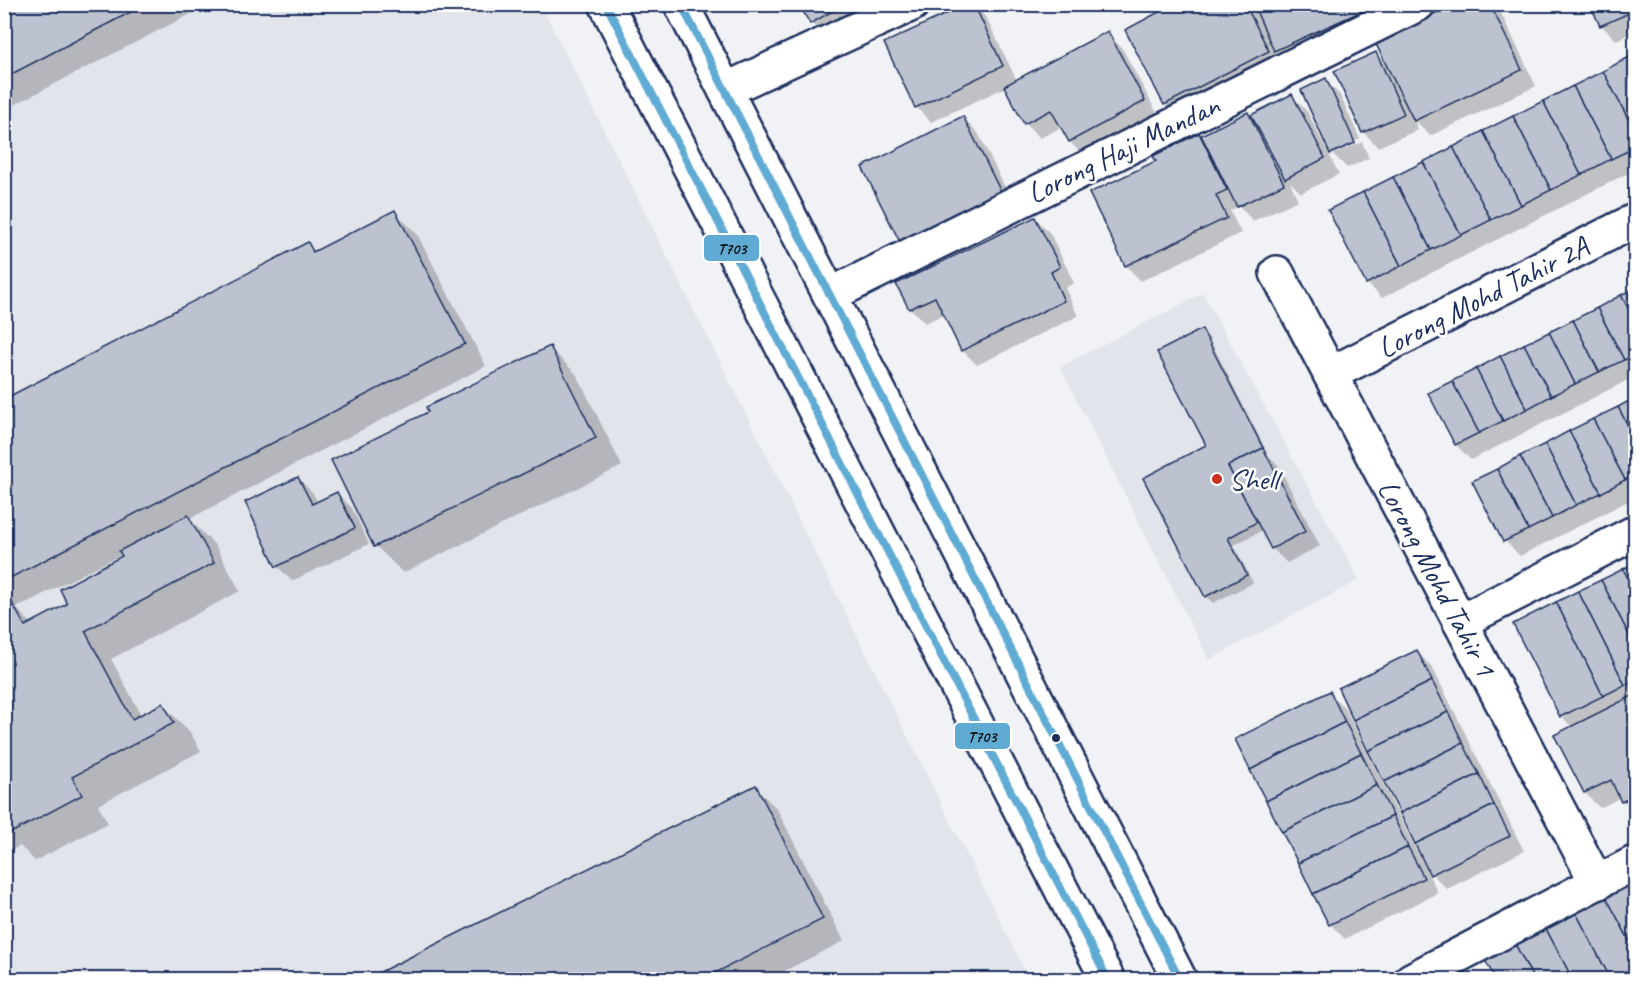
<svg xmlns="http://www.w3.org/2000/svg" width="1640" height="984" font-family="Caveat,sans-serif">
	<style>
		.built { fill: #e1e4ea }
		.shadow { fill: #0003; fill-rule: evenodd }
		.building { fill: #bcc2d0; stroke: #1b2f5e; stroke-width: 1.5 }
		.lines { fill: none; stroke-linecap: round; stroke-linejoin: round }
		.minor-casing { stroke: #1b2f5e; stroke-width: 38 }
		.secondary-casing { stroke: #1b2f5e; stroke-width: 38 }
		.minor { stroke: #fff; stroke-width: 33 }
		.secondary { stroke: #fff; stroke-width: 33 }
		.bus-1-casing { stroke: #fff; stroke-width: 12 }
		.bus-1 { stroke: #60abd4; stroke-width: 8 }
		.poi-dot { fill: #c8321e; stroke: #fff; stroke-width: 2 }
		.bus-dot { fill: #1b2f5e; stroke: #fff; stroke-width: 2 }
		.labels { text-anchor: middle; stroke-width: 5; stroke-linejoin: round; paint-order: stroke }
		.street-label { font-size: 30px; fill: #1b2f5e; stroke: #fff }
		.poi-label { font-size: 30px; fill: #1b2f5e; stroke: #fff; text-anchor: start }
		.line-badge { stroke: #fff; stroke-width: 2 }
		.pale-badge-label { font-size: 16px; text-anchor: middle; font-weight: bold; fill: #111 }
	</style>
	<rect width="100%" height="100%" fill="#f1f2f5"/>
	<filter id="ink" filterUnits="userSpaceOnUse"><feTurbulence type="fractalNoise" baseFrequency=".0167" numOctaves="2"/><feDisplacementMap in="SourceGraphic" scale="12" xChannelSelector="R" yChannelSelector="G"/><feConvolveMatrix kernelMatrix="1 2 1 2 8 2 1 2 1" color-interpolation-filters="sRGB"/></filter>
	<g filter="url(#ink)">
		<g class="built">
			<path d="M5,5H541L1029,979L5,980Z"/>
			<path d="M1203,293L1359,580L1209,660L1060,367Z"/>
		</g>
		<g class="shadow">
			<path d="M4,4H210L4,110Z"/>
			<path d="M801,4H914L826,38L811,23Z"/>
			<path d="M973,4L987,19L1017,81L1107,33L1122,48L1159,117L1085,157L1070,142L1062,127L1040,138L1025,123L1006,87L931,122L916,107Z"/>
			<path d="M1178,4H1251L1258,17L1261,4H1366L1376,26L1291,65L1276,51L1283,66L1180,119L1165,104Z"/>
			<path d="M1458,4H1495L1498,7L1536,86L1430,136L1414,119L1418,130L1378,147L1363,132L1376,54L1388,66Z"/>
			<path d="M1636,4V31L1616,40L1601,25Z"/>
			<path d="M1636,56V169L1382,298L1367,283L1330,211Z"/>
			<path d="M1325,80L1340,95L1360,139L1336,150V153L1362,142L1369,158L1347,168L1332,153Z"/>
			<path d="M1292,96L1307,111L1339,174L1301,193L1290,182L1298,200L1253,221L1239,206L1230,211L1241,233L1141,281L1126,266L1091,193L1247,114L1256,122Z"/>
			<path d="M963,118L978,133L1018,213L919,262Z"/>
			<path d="M395,212L417,234L486,366L189,519L215,545L240,591L111,659L142,716L163,705L190,732L201,751L98,805L108,823L35,861L20,846L4,854V401L308,244L316,252ZM122,554L124,557L69,605L32,624L16,608Z"/>
			<path d="M1035,218L1050,233L1074,283L1065,288L1078,316L977,365L962,350L945,314L925,323L910,308L898,285Z"/>
			<path d="M1636,290V376L1471,460L1456,445Z"/>
			<path d="M1201,331L1209,338L1269,456L1278,465L1320,546L1287,563L1272,548L1263,530L1234,545L1253,583L1213,603L1206,596L1208,445Z"/>
			<path d="M550,348L577,375L622,466L403,573L376,546Z"/>
			<path d="M1636,399V497L1520,556L1505,541Z"/>
			<path d="M298,478L313,493L318,503L337,493L352,508L369,544L292,581L277,566Z"/>
			<path d="M1636,565V814L1621,797L1600,808L1585,793L1556,736L1573,728L1561,716L1515,625Z"/>
			<path d="M1417,652L1432,667L1524,851L1447,889L1432,874Z"/>
			<path d="M1330,693L1345,708L1438,893L1345,939L1330,924Z"/>
			<path d="M755,787L777,809L844,941L766,980H367Z"/>
		</g>
		<g class="building">
			<path d="M4,4H146L4,78Z"/>
			<path d="M799,4H845L810,24Z"/>
			<path d="M967,4H974L1003,66L915,108L884,43Z"/>
			<path d="M1174,4H1245L1269,51L1164,105L1125,30Z"/>
			<path d="M1258,4H1359L1362,11L1274,51L1254,6Z"/>
			<path d="M1454,4H1490L1522,70L1414,121L1375,42Z"/>
			<path d="M1590,4H1636V10L1600,26Z"/>
			<path d="M1108,31L1145,101L1069,142L1051,110L1024,124L1004,86Z"/>
			<path d="M1376,52L1404,114L1362,133L1334,71Z"/>
			<path d="M1633,55L1636,60V134L1603,71Z"/>
			<path d="M1603,71L1636,134V147L1611,159L1573,86Z"/>
			<path d="M1326,78L1355,143L1330,154L1301,90Z"/>
			<path d="M1573,86L1611,159L1581,175L1543,101Z"/>
			<path d="M1292,94L1325,158L1285,179L1251,115Z"/>
			<path d="M1543,101L1581,175L1551,190L1513,116Z"/>
			<path d="M1248,112L1284,184L1237,207L1201,135Z"/>
			<path d="M963,116L1004,198L903,248L862,167Z"/>
			<path d="M1513,116L1551,190L1521,205L1483,131Z"/>
			<path d="M1483,131L1521,205L1491,220L1453,147Z"/>
			<path d="M1199,133L1227,190L1216,195L1227,218L1125,266L1089,193L1156,161L1153,156Z"/>
			<path d="M1453,147L1491,220L1461,235L1423,162Z"/>
			<path d="M1423,162L1461,235L1431,250L1393,177Z"/>
			<path d="M1393,177L1431,250L1401,266L1363,192Z"/>
			<path d="M1363,192L1401,266L1366,284L1328,210Z"/>
			<path d="M395,210L465,344L4,581V399L308,242L313,252Z"/>
			<path d="M1035,217L1060,267L1051,272L1064,301L961,351L935,297L909,309L896,284Z"/>
			<path d="M1636,288V323L1621,295Z"/>
			<path d="M1621,295L1636,323V354L1624,360L1597,308Z"/>
			<path d="M1597,308L1624,360L1599,372L1573,320Z"/>
			<path d="M1573,320L1599,372L1575,384L1549,332Z"/>
			<path d="M1202,329L1263,448L1228,466L1257,522L1228,538L1247,575L1205,597L1143,478L1206,445L1157,352Z"/>
			<path d="M1549,332L1575,384L1551,396L1524,344Z"/>
			<path d="M1524,344L1551,396L1527,409L1500,356Z"/>
			<path d="M550,346L596,438L374,547L331,460L428,412L426,407Z"/>
			<path d="M1500,356L1527,409L1503,421L1476,369Z"/>
			<path d="M1476,369L1503,421L1479,433L1452,381Z"/>
			<path d="M1452,381L1479,433L1455,445L1428,393Z"/>
			<path d="M1636,397V441L1618,407Z"/>
			<path d="M1618,407L1636,441V475L1625,480L1593,419Z"/>
			<path d="M1593,419L1625,480L1601,493L1569,431Z"/>
			<path d="M1569,431L1601,493L1576,505L1545,444Z"/>
			<path d="M1545,444L1576,505L1552,518L1520,456Z"/>
			<path d="M1263,448L1306,531L1271,549L1228,466Z"/>
			<path d="M1520,456L1552,518L1528,530L1497,469Z"/>
			<path d="M1497,469L1528,530L1503,542L1472,481Z"/>
			<path d="M298,477L312,504L337,492L355,528L276,567L245,502Z"/>
			<path d="M188,515L214,563L85,631L132,719L163,703L174,723L72,777L82,795L7,835L4,604L11,601L25,626L67,604L60,589L122,556L119,551Z"/>
			<path d="M1636,563V593L1623,569Z"/>
			<path d="M1623,569L1636,593V649L1601,580Z"/>
			<path d="M1601,580L1636,649V680L1625,685L1578,591Z"/>
			<path d="M1578,591L1625,685L1603,696L1556,602Z"/>
			<path d="M1556,602L1603,696L1560,717L1513,624Z"/>
			<path d="M1417,650L1432,681L1353,720L1338,688Z"/>
			<path d="M1432,681L1448,712L1368,751L1353,720Z"/>
			<path d="M1330,691L1345,722L1250,770L1235,739Z"/>
			<path d="M1636,694V795L1621,802L1611,780L1584,793L1554,735Z"/>
			<path d="M1448,712L1463,743L1384,782L1368,751Z"/>
			<path d="M1345,722L1361,753L1266,801L1250,770Z"/>
			<path d="M1463,743L1479,774L1400,813L1384,782Z"/>
			<path d="M1361,753L1377,785L1282,832L1266,801Z"/>
			<path d="M1479,774L1494,805L1415,844L1400,813Z"/>
			<path d="M756,785L823,919L701,980H364Z"/>
			<path d="M1377,785L1393,816L1298,863L1282,832Z"/>
			<path d="M1494,805L1510,836L1430,875L1415,844Z"/>
			<path d="M1393,816L1408,847L1313,894L1298,863Z"/>
			<path d="M1408,847L1424,878L1329,925L1313,894Z"/>
			<path d="M1636,882V953L1606,897Z"/>
			<path d="M1606,897L1636,953V980H1611L1576,913Z"/>
			<path d="M1576,913L1611,980H1573L1546,929Z"/>
			<path d="M1546,929L1573,980H1534L1515,944Z"/>
			<path d="M1515,944L1534,980H1496L1485,960Z"/>
		</g>
		<g class="lines">
			<g class="minor-casing">
				<g id="minor">
					<path d="M725,90L912,4"/>
					<path d="M1277,273L1597,883"/>
					<path d="M830,295L1418,4"/>
					<path d="M1330,374L1636,220"/>
					<path d="M1460,622L1636,532"/>
					<path d="M1411,980L1636,862"/>
				</g>
			</g>
			<g class="secondary-casing">
				<g id="secondary">
					<path d="M606,4L1108,980"/>
					<path d="M681,4L1180,980"/>
				</g>
			</g>
			<use href="#minor" class="minor"/>
			<use href="#secondary" class="secondary"/>
			<g class="bus-1-casing">
				<g id="bus-1">
					<path d="M606,4L1108,980"/>
					<path d="M681,4L1180,980"/>
				</g>
			</g>
			<use href="#bus-1" class="bus-1"/>
		</g>
	</g>
	<circle class="poi-dot" cx="1217" cy="479" r="6"/>
	<circle class="bus-dot" cx="1056" cy="738" r="5"/>
	<g class="labels">
		<g class="street-label">
			<text transform="translate(1123 149) rotate(-26)" y="10">Lorong Haji Mandan</text>
			<text transform="translate(1483 297) rotate(-27)" y="10">Lorong Mohd Tahir 2A</text>
			<text transform="translate(1437 578) rotate(62)" y="10">Lorong Mohd Tahir 1</text>
		</g>
		<g class="poi-label">
			<text x="1229" y="489">Shell</text>
		</g>
	</g>
	<g class="line-badge">
		<rect x="703" y="234" width="57" height="28" rx="6" fill="#60abd4"/>
		<rect x="954" y="722" width="57" height="28" rx="6" fill="#60abd4"/>
	</g>
	<g class="pale-badge-label">
		<text x="732" y="254">T703</text>
		<text x="982" y="742">T703</text>
	</g>
	<rect width="1640" height="984" fill="none" stroke="#fff" stroke-width="24"/>
	<rect x="12" y="12" width="1616" height="960" fill="none" stroke="#1b2f5e" stroke-width="2" filter="url(#ink)"/>
</svg>
